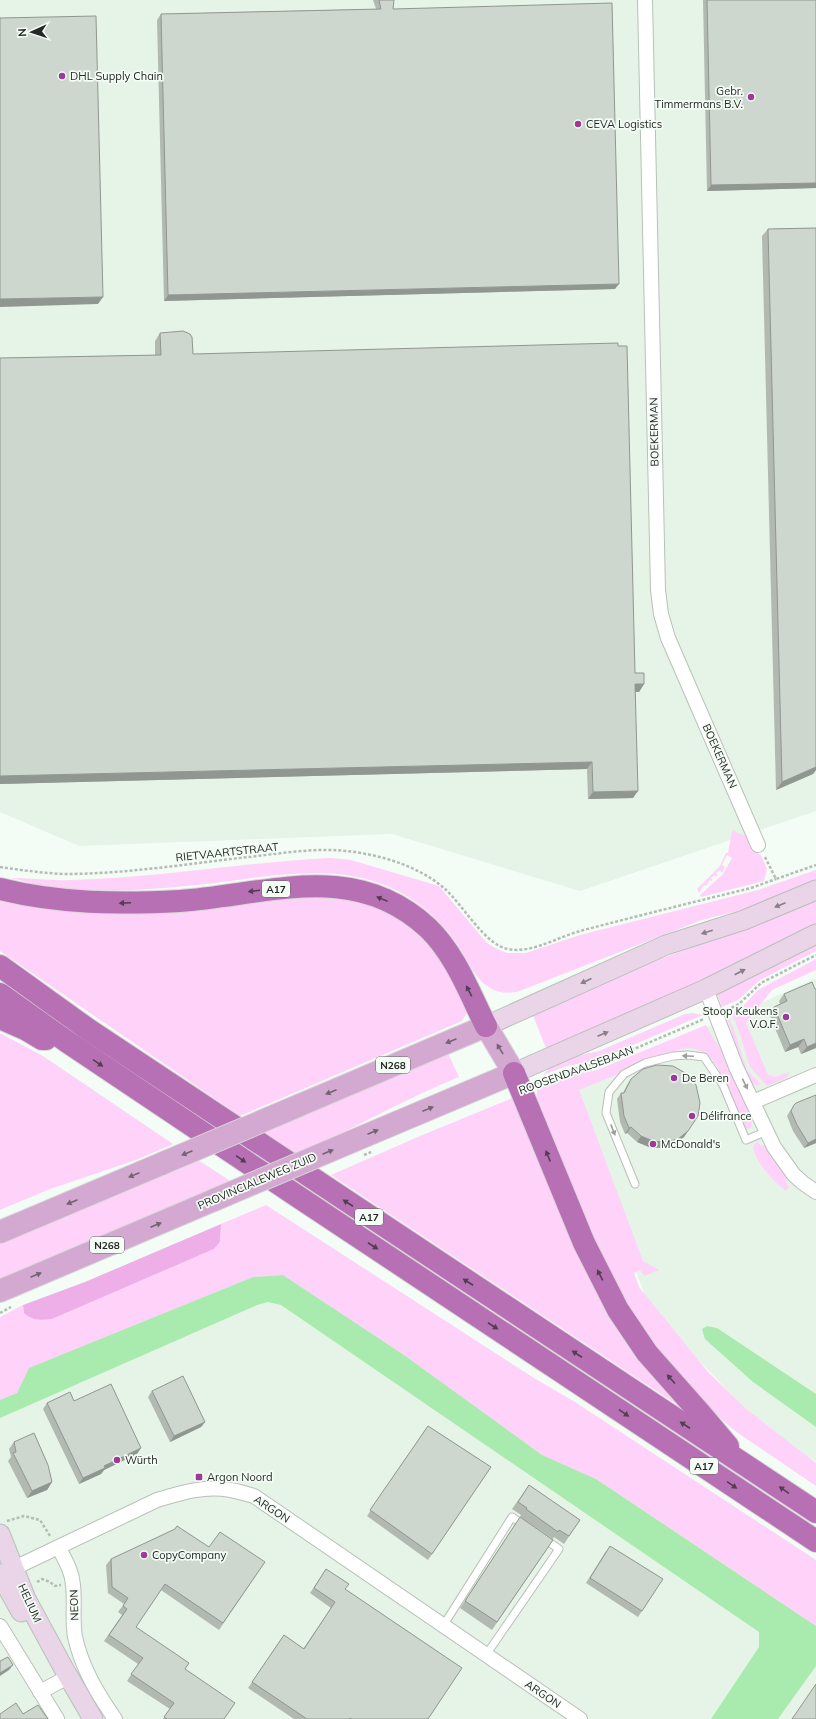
<svg xmlns="http://www.w3.org/2000/svg" width="816" height="1719" font-family="Mulish,sans-serif">
	<style>
		.built { fill: #e5f4e6 }
		.green { fill: #ffd2fa }
		.forest { fill: #eeaee8 }
		.water { fill: #a9ebaf }
		.lines { fill: none; stroke-linecap: round; stroke-linejoin: round }
		.lane-casing { stroke: #b8c1b9; stroke-width: 9 }
		.street-casing { stroke: #b8c1b9; stroke-width: 16 }
		.secondary-casing { stroke: #b8c1b9; stroke-width: 21 }
		.primary-casing { stroke: #d8d8d8; stroke-width: 24 }
		.highway-casing { stroke: #d8d8d8; stroke-width: 24 }
		.path { stroke: #b4bcb5; stroke-width: 2.5; stroke-dasharray: 3 2; stroke-linecap: butt }
		.lane { stroke: #fff; stroke-width: 7 }
		.street { stroke: #fff; stroke-width: 14 }
		.secondary { stroke: #e9d4e8; stroke-width: 19 }
		.primary { stroke: #d4a9d1; stroke-width: 22 }
		.highway { stroke: #b770b3; stroke-width: 22 }
		.primary-bridge-casing { stroke: #d8d8d8; stroke-width: 24; stroke-linecap: butt }
		.path-bridge { stroke: #b4bcb5; stroke-width: 2.5; stroke-dasharray: 3 2; stroke-linecap: butt }
		.primary-bridge { stroke: #d4a9d1; stroke-width: 22 }
		.wall { fill: #b1b9b1 }
		.shaded-wall { fill: #909690 }
		.building { fill: #ced7ce; stroke: #909690 }
		.oneway { fill: #513e50 }
		.oneway2 { fill: #877e86 }
		.oneway3 { fill: #746272 }
		.oneway4 { fill: #9d9e9d }
		.poi-dot { fill: #9f389b; stroke: #f4fdf5; stroke-width: 1.5 }
		.labels { text-anchor: middle; stroke-width: 3.5; stroke-linejoin: round; paint-order: stroke }
		.shield { fill: #f4fdf5; stroke: #636863; stroke-width: 1 }
		.shield-label { font-size: 10px; font-weight: bold; fill: #252825 }
		.poi-label { font-size: 11px; fill: #252825; stroke: #f4fdf5; text-anchor: start }
		.street-label { font-size: 11px; fill: #252825; stroke: #f4fdf5 }
	</style>
	<rect width="100%" height="100%" fill="#f4fdf5"/>
	<g class="built">
		<path d="M0,0H816V811L580,891L392,834L79,846L0,812Z"/>
		<path d="M816,978V1462L758,1423L650,1308L566,1091Z"/>
		<path d="M254,1291L404,1322L816,1599V1719H0V1363L126,1297Z"/>
	</g>
	<g class="green">
		<path d="M736,830L735,832L746,836L752,851L761,855L767,869L764,881L701,897L700,895L723,874L732,858L727,855L722,865L725,867L722,873L720,870L716,873L718,875L716,877L715,875L711,878L713,880L711,881L710,880L706,886L704,885L699,893L697,889L720,866L726,853H728L732,831Z"/>
		<path d="M331,858L351,860L439,886L486,942L495,948L507,953H526L580,935L758,890L816,870V884L769,903L702,920L517,992C480,998 472,966 455,941C450,933 442,925 435,918C416,899 389,884 362,878C314,867 263,877 215,883C160,889 106,894 52,887C38,886 24,881 11,878C31,878 51,881 71,880C158,878 244,862 331,858Z"/>
		<path d="M273,894L350,895L398,917L422,937L438,955L466,1003L467,1013L462,1021L240,1116L0,951V897Z"/>
		<path d="M816,899V926C729,972 637,1011 546,1048L532,1013L644,965L764,921Z"/>
		<path d="M816,942V951L760,980L738,1000L722,1007L716,992Z"/>
		<path d="M816,959V970L772,990L746,1023L768,1075L776,1077L789,1072L787,1078L767,1086L750,1067L741,1037L733,1016L734,1011L745,1004L758,990Z"/>
		<path d="M693,1013L703,1015L598,1060L567,1066L543,1075L553,1064L562,1059L599,1051L685,1014Z"/>
		<path d="M726,1016H728L734,1029L747,1071L758,1081L760,1086L750,1083L736,1053L731,1028Z"/>
		<path d="M706,1025L715,1041L727,1057L754,1117L751,1125V1128L747,1129L744,1126C739,1114 733,1102 728,1089C718,1067 708,1041 678,1050L579,1090L643,1261L659,1270L644,1276L640,1270L634,1273L639,1287L709,1373L745,1408L816,1463V1486L735,1431L712,1411L665,1361L611,1281L536,1103L537,1089L569,1075L597,1070Z"/>
		<path d="M0,1033L43,1056L173,1144L136,1160L50,1189L0,1210Z"/>
		<path d="M447,1051L459,1077C404,1099 352,1130 297,1154L264,1132Z"/>
		<path d="M515,1097L685,1410L331,1175L420,1136Z"/>
		<path d="M757,1141L759,1144L768,1148L785,1173L787,1185L789,1187L786,1191C773,1181 756,1163 753,1147Z"/>
		<path d="M198,1160L232,1182L0,1281V1244Z"/>
		<path d="M266,1205L534,1378L575,1402L816,1560V1626L596,1479L542,1455L404,1355L283,1275L253,1277L30,1368L17,1393L0,1400V1317L23,1305L24,1313L52,1319L214,1249L220,1242L221,1224Z"/>
	</g>
	<path class="forest" d="M221,1224L220,1242L214,1249L52,1319C40,1320 33,1321 24,1313L23,1305L85,1282Z"/>
	<g class="water">
		<path d="M283,1275L404,1355L542,1455L596,1479L816,1626V1666L778,1719H711L759,1647V1632L281,1305L268,1302L257,1305L0,1418V1400L17,1393L29,1368L253,1277Z"/>
		<path d="M707,1326L717,1328L816,1394V1427L753,1382L705,1339L702,1329Z"/>
	</g>
	<g class="lines">
		<g class="lane-casing">
			<g id="lane">
				<path d="M635,1184L606,1113L609,1092L624,1074L645,1063L673,1056L688,1055L704,1057L723,1085L746,1140L767,1131"/>
				<path d="M443,1626L512,1517L525,1526"/>
				<path d="M486,1655L559,1549L543,1538"/>
			</g>
		</g>
		<g class="street-casing">
			<g id="street">
				<path d="M645,0L658,590L661,614L668,638L758,845"/>
				<path d="M706,989L736,1067L774,1147L794,1175L803,1183L816,1192"/>
				<path d="M753,1102L816,1075"/>
				<path d="M59,1548C65,1560 72,1571 73,1585C75,1602 72,1620 75,1637C82,1668 97,1693 115,1719"/>
				<path d="M6,1572L157,1500C180,1493 205,1485 230,1490C238,1491 246,1494 254,1496L580,1719"/>
				<path d="M0,1626L57,1719"/>
				<path d="M40,1692L68,1677"/>
			</g>
		</g>
		<g class="secondary-casing">
			<g id="secondary">
				<path d="M486,1026L666,945L744,920L816,890"/>
				<path d="M514,1073L706,989L816,934"/>
				<path d="M0,1534L26,1599L64,1669L93,1719"/>
				<path d="M0,1574L21,1612"/>
			</g>
		</g>
		<g class="primary-casing">
			<g id="primary">
				<path d="M300,1105L486,1026L514,1073L353,1141"/>
				<path d="M0,1232L161,1164"/>
				<path d="M0,1291L214,1200"/>
			</g>
		</g>
		<g class="highway-casing">
			<g id="highway">
				<path d="M0,889C60,904 119,904 180,901C267,895 354,859 428,928C455,954 469,992 486,1026"/>
				<path d="M0,966L89,1030L816,1512"/>
				<path d="M0,994L66,1041L294,1194L816,1541"/>
				<path d="M0,1018L27,1030L42,1039H46"/>
				<path d="M514,1073L584,1243L618,1310L647,1353L701,1414L728,1446"/>
			</g>
		</g>
		<g class="path">
			<path d="M765,857L776,879L816,865"/>
			<path d="M0,867C21,870 42,873 64,874C122,874 181,865 239,858C270,855 303,849 334,850C372,852 417,864 445,889C463,905 485,945 508,949C531,954 558,937 580,931C637,916 694,902 751,888L776,879"/>
			<path d="M727,1010L739,1004L761,983L816,955"/>
			<path d="M537,1083L573,1069L606,1061L704,1019"/>
			<path d="M0,1313L11,1307"/>
			<path d="M7,1521L24,1516L40,1520L50,1536"/>
			<path d="M37,1582L42,1579L50,1582L55,1586L61,1585"/>
		</g>
		<use href="#lane" class="lane"/>
		<use href="#street" class="street"/>
		<use href="#secondary" class="secondary"/>
		<use href="#primary" class="primary"/>
		<use href="#highway" class="highway"/>
		<g class="primary-bridge-casing">
			<g id="primary-bridge">
				<path d="M161,1164L300,1105"/>
				<path d="M214,1200L353,1141"/>
			</g>
		</g>
		<path class="path-bridge" d="M364,1155L371,1152"/>
		<use href="#primary-bridge" class="primary-bridge"/>
	</g>
	<g class="wall">
		<path d="M373,0H394L393,9L615,289L164,301L157,20L161,14L376,9Z"/>
		<path d="M703,0H816V188L707,191Z"/>
		<path d="M816,228V770L813,774L776,790L762,236L768,229Z"/>
		<path d="M160,333L193,354L635,673L644,684L639,692H636L633,798L588,799L587,769L0,784V358L155,355V341Z"/>
		<path d="M815,989H816V1048L801,1054L798,1047L785,1052L769,1014L774,1007L780,1004L779,1001L784,994Z"/>
		<path d="M631,1079L688,1131L684,1137L674,1144L662,1148L649,1147L637,1142L627,1133L625,1134L620,1122L617,1099L621,1093H623L627,1085Z"/>
		<path d="M816,1095V1143L804,1148L793,1131L787,1116L790,1111L794,1105Z"/>
		<path d="M152,1391L205,1422L201,1427L170,1442L148,1397Z"/>
		<path d="M74,1401L137,1454L104,1470L101,1474L79,1484L43,1409L47,1403Z"/>
		<path d="M428,1426L491,1467L428,1560L367,1516Z"/>
		<path d="M14,1442L52,1482L47,1490L27,1498L8,1461L11,1457L9,1449Z"/>
		<path d="M529,1485L580,1520L564,1544L554,1537L553,1539L520,1517L521,1515L512,1509Z"/>
		<path d="M515,1525L553,1540L492,1630L460,1608Z"/>
		<path d="M209,1547L265,1562L219,1630L161,1590L136,1627L185,1669L224,1719H163L170,1709L127,1681L138,1664L104,1641L122,1615L118,1612L124,1604L108,1593L106,1565L111,1559Z"/>
		<path d="M606,1551L642,1611L638,1617L586,1583Z"/>
		<path d="M326,1569L345,1589L428,1719H294L248,1688L284,1635L303,1649L331,1608L310,1593Z"/>
	</g>
	<g class="shaded-wall">
		<path d="M816,183V188L707,191L711,185Z"/>
		<path d="M619,284L615,289L164,301L168,295Z"/>
		<path d="M103,297L98,304L0,307V299Z"/>
		<path d="M635,684H644L639,692H630Z"/>
		<path d="M592,762L587,769L0,784V776Z"/>
		<path d="M816,767V770L813,774L776,790L782,782Z"/>
		<path d="M638,791L633,798L588,799L593,792Z"/>
		<path d="M804,1039L798,1047L785,1052L790,1045Z"/>
		<path d="M816,1043V1048L801,1054L807,1047Z"/>
		<path d="M631,1127L627,1133L625,1134L629,1128Z"/>
		<path d="M688,1131L684,1137L674,1144L662,1148L649,1147L637,1142L641,1136Z"/>
		<path d="M816,1139V1143L804,1148L808,1143Z"/>
		<path d="M205,1422L201,1427L170,1442L174,1436Z"/>
		<path d="M141,1448L137,1454L104,1470L101,1474L79,1484L83,1478L104,1466Z"/>
		<path d="M52,1482L47,1490L27,1498L32,1491Z"/>
		<path d="M13,1665L9,1670L0,1676V1673Z"/>
	</g>
	<g class="building">
		<path d="M379,0H394L393,9L612,3L619,284L168,295L161,14L381,9Z"/>
		<path d="M707,0H816V183L711,185Z"/>
		<path d="M96,16L103,297L0,299V18Z"/>
		<path d="M816,228V767L782,782L768,229Z"/>
		<path d="M183,331L190,334L192,337L193,354L618,343V346H627L635,673H644V684H635L638,791L593,792L592,762L0,776V358L161,355L160,333Z"/>
		<path d="M812,982L815,989H816V1043L807,1047L804,1039L790,1045L774,1007L787,1001L784,994Z"/>
		<path d="M657,1065L673,1066L687,1074L696,1085L700,1103L698,1116L688,1131L678,1139L666,1142L653,1141L641,1136L631,1127L629,1128L624,1116L621,1093H624L631,1079L643,1069Z"/>
		<path d="M816,1095V1139L808,1143L797,1125L791,1111L794,1105L796,1103Z"/>
		<path d="M183,1376L205,1422L174,1436L152,1391Z"/>
		<path d="M111,1384L141,1448L104,1466L105,1468L83,1478L47,1403L70,1392L74,1401Z"/>
		<path d="M428,1426L491,1467L432,1554L370,1510Z"/>
		<path d="M34,1433L48,1465L52,1482L32,1491L13,1453L16,1452L14,1442Z"/>
		<path d="M529,1485L580,1520L569,1536L559,1530L558,1532L526,1509L527,1508L518,1502Z"/>
		<path d="M520,1517L553,1540L497,1622L465,1601Z"/>
		<path d="M177,1526L209,1547L220,1532L265,1562L223,1623L165,1584L136,1627L189,1663L185,1669L235,1703L224,1719H167L164,1717L174,1703L131,1674L143,1658L109,1635L127,1609L123,1606L128,1598L112,1587L111,1559L175,1529Z"/>
		<path d="M610,1546L663,1579L642,1611L590,1578Z"/>
		<path d="M326,1569L349,1584L345,1589L462,1668L428,1719H352L350,1718L349,1719H307L252,1682L284,1635L304,1649L335,1602L314,1588Z"/>
		<path d="M8,1657L13,1665L0,1673V1661Z"/>
		<path d="M816,1684V1719H792Z"/>
		<path d="M16,1703L23,1714L38,1705L48,1719H0V1714Z"/>
	</g>
	<defs><path id="oneway-solid" d="M-6-.8H1V-3.2L6.5 0L1 3.2V.8H-6Z"/></defs>
	<g class="oneway">
		<use href="#oneway-solid" transform="translate(254 891) rotate(173)"/>
		<use href="#oneway-solid" transform="translate(382 899) rotate(-158)"/>
		<use href="#oneway-solid" transform="translate(125 903) rotate(177)"/>
		<use href="#oneway-solid" transform="translate(469 991) rotate(-117)"/>
		<use href="#oneway-solid" transform="translate(98 1063) rotate(34)"/>
		<use href="#oneway-solid" transform="translate(548 1156) rotate(-112)"/>
		<use href="#oneway-solid" transform="translate(241 1159) rotate(34)"/>
		<use href="#oneway-solid" transform="translate(348 1203) rotate(-147)"/>
		<use href="#oneway-solid" transform="translate(373 1246) rotate(33)"/>
		<use href="#oneway-solid" transform="translate(600 1275) rotate(-117)"/>
		<use href="#oneway-solid" transform="translate(468 1282) rotate(-147)"/>
		<use href="#oneway-solid" transform="translate(493 1326) rotate(33)"/>
		<use href="#oneway-solid" transform="translate(577 1354) rotate(-147)"/>
		<use href="#oneway-solid" transform="translate(671 1379) rotate(-132)"/>
		<use href="#oneway-solid" transform="translate(624 1413) rotate(34)"/>
		<use href="#oneway-solid" transform="translate(685 1425) rotate(-147)"/>
		<use href="#oneway-solid" transform="translate(732 1485) rotate(34)"/>
		<use href="#oneway-solid" transform="translate(784 1490) rotate(-146)"/>
	</g>
	<g class="oneway2">
		<use href="#oneway-solid" transform="translate(780 905) rotate(157)"/>
		<use href="#oneway-solid" transform="translate(707 932) rotate(162)"/>
		<use href="#oneway-solid" transform="translate(740 972) rotate(-27)"/>
		<use href="#oneway-solid" transform="translate(586 981) rotate(156)"/>
		<use href="#oneway-solid" transform="translate(603 1034) rotate(-23)"/>
	</g>
	<g class="oneway3">
		<use href="#oneway-solid" transform="translate(451 1041) rotate(157)"/>
		<use href="#oneway-solid" transform="translate(500 1049) rotate(-121)"/>
		<use href="#oneway-solid" transform="translate(331 1092) rotate(157)"/>
		<use href="#oneway-solid" transform="translate(428 1109) rotate(-22)"/>
		<use href="#oneway-solid" transform="translate(373 1132) rotate(-23)"/>
		<use href="#oneway-solid" transform="translate(328 1152) rotate(-23)"/>
		<use href="#oneway-solid" transform="translate(187 1153) rotate(157)"/>
		<use href="#oneway-solid" transform="translate(134 1175) rotate(158)"/>
		<use href="#oneway-solid" transform="translate(72 1202) rotate(157)"/>
		<use href="#oneway-solid" transform="translate(156 1225) rotate(-23)"/>
		<use href="#oneway-solid" transform="translate(36 1275) rotate(-23)"/>
	</g>
	<g class="oneway4">
		<use href="#oneway-solid" transform="translate(688 1056) rotate(-177)"/>
		<use href="#oneway-solid" transform="translate(745 1084) rotate(64)"/>
		<use href="#oneway-solid" transform="translate(613 1130) rotate(69)"/>
	</g>
	<g class="poi-dot">
		<circle cx="62" cy="76" r="4"/>
		<circle cx="751" cy="97" r="4"/>
		<circle cx="578" cy="124" r="4"/>
		<circle cx="786" cy="1017" r="4"/>
		<circle cx="674" cy="1078" r="4"/>
		<circle cx="692" cy="1116" r="4"/>
		<circle cx="653" cy="1144" r="4"/>
		<circle cx="117" cy="1460" r="4"/>
		<rect x="195" y="1473" width="8" height="8" rx="2"/>
		<circle cx="144" cy="1555" r="4"/>
	</g>
	<g class="labels">
		<g class="shield">
			<rect x="262" y="881" width="28" height="16" rx="3"/>
			<rect x="376" y="1057" width="34" height="16" rx="3"/>
			<rect x="355" y="1209" width="28" height="16" rx="3"/>
			<rect x="90" y="1237" width="34" height="16" rx="3"/>
			<rect x="690" y="1458" width="28" height="16" rx="3"/>
		</g>
		<g class="shield-label">
			<text x="276" y="893">A17</text>
			<text x="393" y="1069">N268</text>
			<text x="369" y="1221">A17</text>
			<text x="107" y="1249">N268</text>
			<text x="704" y="1470">A17</text>
		</g>
		<g class="poi-label">
			<text x="70" y="80">DHL Supply Chain</text>
			<text x="743" y="95" text-anchor="end">Gebr.<tspan x="743" dy="13">Timmermans B.V.</tspan></text>
			<text x="586" y="128">CEVA Logistics</text>
			<text x="778" y="1015" text-anchor="end">Stoop Keukens<tspan x="778" dy="13">V.O.F.</tspan></text>
			<text x="682" y="1082">De Beren</text>
			<text x="700" y="1120">Délifrance</text>
			<text x="661" y="1148">McDonald's</text>
			<text x="125" y="1464">Würth</text>
			<text x="207" y="1481">Argon Noord</text>
			<text x="152" y="1559">CopyCompany</text>
		</g>
		<g class="street-label">
			<text transform="translate(654 432) rotate(-91)" y="4">BOEKERMAN</text>
			<text transform="translate(720 756) rotate(66)" y="4">BOEKERMAN</text>
			<text transform="translate(227 852) rotate(-6)" y="4">RIETVAARTSTRAAT</text>
			<text transform="translate(576 1070) rotate(-20)" y="4">ROOSENDAALSEBAAN</text>
			<text transform="translate(257 1181) rotate(-23)" y="4">PROVINCIALEWEG ZUID</text>
			<text transform="translate(272 1509) rotate(33)" y="4">ARGON</text>
			<text transform="translate(30 1603) rotate(65)" y="4">HELIUM</text>
			<text transform="translate(74 1605) rotate(-92)" y="4">NEON</text>
			<text transform="translate(543 1694) rotate(34)" y="4">ARGON</text>
		</g>
	</g>
	<g transform="translate(32 32) rotate(267)" stroke="#f4fdf5" stroke-width="3" paint-order="stroke">
	<path d="M0-3L7 15L0 10L-7 15Z" fill="#252825"/>
	<text y="-6" font-size="11" font-weight="bold" text-anchor="middle" fill="#252825">N</text>
	</g>
</svg>
